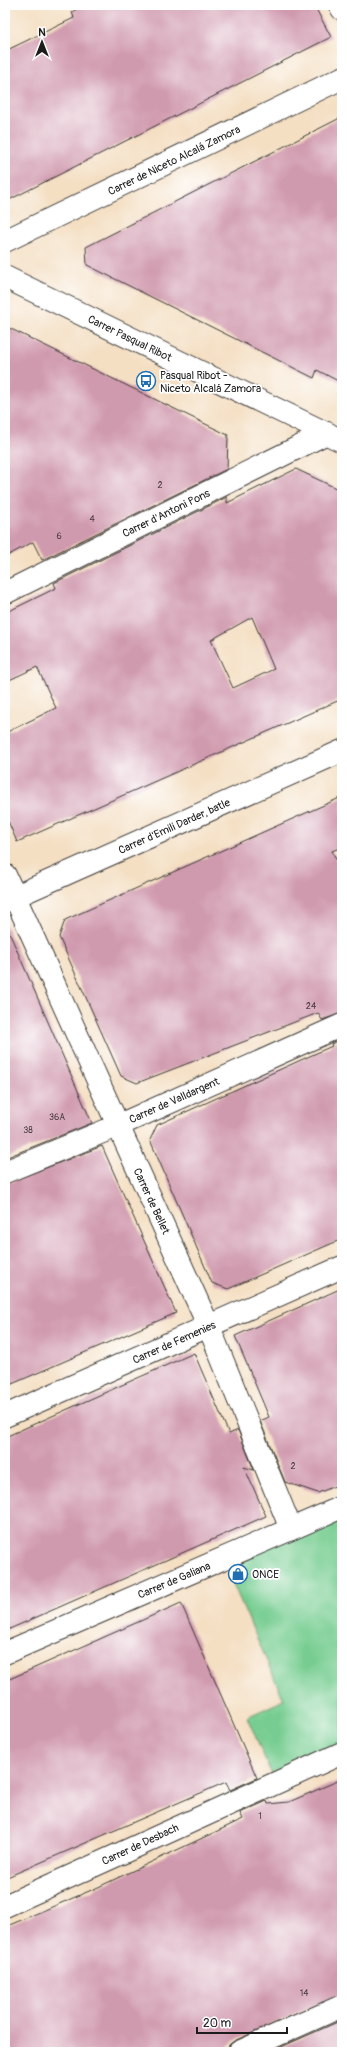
<svg xmlns="http://www.w3.org/2000/svg" width="347" height="2057" font-family="Pangolin,sans-serif">
	<style>
		.green { fill: #77cd91; stroke: #4a7456 }
		.building { fill: #d09aae; fill-rule: evenodd }
		.lines { fill: none; stroke-linecap: round; stroke-linejoin: round }
		.minor-casing { stroke: #3c3935; stroke-width: 24 }
		.minor { stroke: #fff; stroke-width: 22 }
		.labels { text-anchor: middle; stroke-width: 3.5; stroke-linejoin: round; paint-order: stroke }
		.number-label { font-size: 9px; fill: #493c40 }
		.street-label { font-size: 11px; fill: #1c1c1c; stroke: #fff }
		.poi-label { font-size: 11px; fill: #1c1c1c; stroke: #fff; text-anchor: start }
	</style>
	<rect width="100%" height="100%" fill="#fff"/>
	<filter id="ink" filterUnits="userSpaceOnUse"><feTurbulence type="fractalNoise" baseFrequency=".025" numOctaves="2"/><feDisplacementMap in="SourceGraphic" scale="8" xChannelSelector="R" yChannelSelector="G"/><feConvolveMatrix kernelMatrix="1 2 1 2 8 2 1 2 1" color-interpolation-filters="sRGB"/></filter>
	<filter id="wash" filterUnits="userSpaceOnUse"><feTurbulence type="fractalNoise" baseFrequency=".012" numOctaves="4" result="noise"/><feDisplacementMap in="SourceGraphic" scale="16" xChannelSelector="R" yChannelSelector="G"/><feGaussianBlur stdDeviation="0.9" result="paint"/><feColorMatrix in="noise" values="0 0 0 0 0 0 0 0 0 0 0 0 0 0 0 0 0 1.4 0 .05"/><feComposite in="paint" operator="in"/></filter>
	<g filter="url(#wash)">
		<rect width="100%" height="100%" fill="#f4dfc3"/>
		<path class="green" d="M342,1507V1753L275,1782L247,1717L284,1700L222,1559Z"/>
		<g id="blocks">
			<g class="building">
				<path d="M84,5H314L331,37L5,202V51L74,18L72,12Z"/>
				<path d="M342,117V383L317,370L314,378L87,265L86,247Z"/>
				<path d="M5,326L228,435L227,469L42,560L33,542L5,557Z"/>
				<path d="M296,469L342,491V699L17,842L5,814V733L56,708L37,667L5,682V613L56,588L54,583L227,497V503ZM252,617L274,669L233,688L211,640Z"/>
				<path d="M342,797V847L332,851L342,872V1013L322,1020L318,1013L137,1083L121,1076L59,937L65,920Z"/>
				<path d="M5,923L92,1123L5,1158Z"/>
				<path d="M342,1039V1239L228,1289L212,1283L150,1140L157,1125L332,1046L331,1044Z"/>
				<path d="M102,1146L176,1313L5,1387V1184Z"/>
				<path d="M342,1288V1483L318,1493L285,1482L260,1421L269,1417L235,1336Z"/>
				<path d="M194,1353L229,1434L238,1430L254,1470L244,1467L266,1516L5,1631V1437Z"/>
				<path d="M181,1603L257,1778L230,1790L226,1782L5,1878V1681Z"/>
				<path d="M342,1779V1994L234,2041L229,2045L227,2052H5V1927L94,1889L243,1819L240,1813L267,1801L268,1804L289,1802Z"/>
				<path d="M342,2020V2052H270Z"/>
			</g>
		</g>
	</g>
	<g filter="url(#ink)">
		<use href="#blocks" fill-opacity="0" stroke="#3c3935" stroke-width="1"/>
		<g class="lines">
			<g class="minor-casing">
				<g id="minor">
					<path d="M340,5L342,9"/>
					<path d="M5,241L342,78"/>
					<path d="M5,277L342,441"/>
					<path d="M5,593L327,433"/>
					<path d="M5,875L209,1327L291,1529"/>
					<path d="M5,901L342,751"/>
					<path d="M5,1172L117,1126L342,1025"/>
					<path d="M5,1416L342,1267"/>
					<path d="M5,1653L342,1507"/>
					<path d="M5,1906L342,1753"/>
					<path d="M239,2052L342,2006"/>
				</g>
			</g>
			<use href="#minor" class="minor"/>
		</g>
	</g>
	<defs>
		<g id="bus-ring" transform="scale(1)"><circle r="9.5" fill="#fff" stroke="#1f6fb2" stroke-width="1.5"/><path d="M-5-6H5V4H4V6H2V4H-2V6H-4V4H-5ZM-3.5-4V0h7V-4ZM-3.5 1.2v1.5H-2V1.2ZM2 1.2v1.5H3.5V1.2Z" fill="#1f6fb2"/></g>
		<g id="shop-ring" transform="scale(1)"><circle r="9.5" fill="#fff" stroke="#1f6fb2" stroke-width="1.5"/><path d="M-5-2.5h2.3a2.7 3.5 0 0 1 5.4 0H5L5.5 6h-11ZM-1.5-2.5h3a1.5 2.3 0 0 0-3 0Z" fill="#1f6fb2"/></g>
	</defs>
	<g fill-rule="evenodd">
		<use href="#bus-ring" x="146" y="381"/>
		<use href="#shop-ring" x="238" y="1574"/>
	</g>
	<g class="labels">
		<g class="number-label">
			<text x="160" y="488">2</text>
			<text x="92" y="522">4</text>
			<text x="59" y="539">6</text>
			<text x="311" y="1009">24</text>
			<text x="57" y="1120">36A</text>
			<text x="28" y="1133">38</text>
			<text x="293" y="1469">2</text>
			<text x="260" y="1819">1</text>
			<text x="304" y="1996">14</text>
		</g>
		<g class="street-label">
			<text transform="translate(174 160) rotate(-26)" y="4">Carrer de Niceto Alcalá Zamora</text>
			<text transform="translate(130 338) rotate(26)" y="4">Carrer Pasqual Ribot</text>
			<text transform="translate(166 513) rotate(-26)" y="4">Carrer d'Antoni Pons</text>
			<text transform="translate(174 826) rotate(-24)" y="4">Carrer d'Emili Darder, batle</text>
			<text transform="translate(174 1100) rotate(-24)" y="4">Carrer de Valldargent</text>
			<text transform="translate(152 1201) rotate(65)" y="4">Carrer de Bellet</text>
			<text transform="translate(174 1342) rotate(-24)" y="4">Carrer de Femenies</text>
			<text transform="translate(174 1580) rotate(-23)" y="4">Carrer de Galiana</text>
			<text transform="translate(140 1844) rotate(-25)" y="4">Carrer de Desbach</text>
		</g>
		<g class="poi-label">
			<text x="160" y="379">Pasqual Ribot -<tspan x="160" dy="13">Niceto Alcalá Zamora</tspan></text>
			<text x="252" y="1578">ONCE</text>
		</g>
	</g>
	<rect width="347" height="2057" fill="none" stroke="#fff" stroke-width="20"/>
	<g transform="translate(42 42)" stroke="#ffffff" stroke-width="3" paint-order="stroke">
	<path d="M0-3L7 15L0 10L-7 15Z" fill="#1c1c1c"/>
	<text y="-6" font-size="11" font-weight="bold" text-anchor="middle" fill="#1c1c1c">N</text>
	</g>
	<path d="M197 2027v6h90v-6" fill="none" stroke="#1c1c1c" stroke-width="2"/>
	<text x="203" y="2027" font-size="12" fill="#1c1c1c" stroke="#ffffff" stroke-width="3" paint-order="stroke">20 m</text>
</svg>
